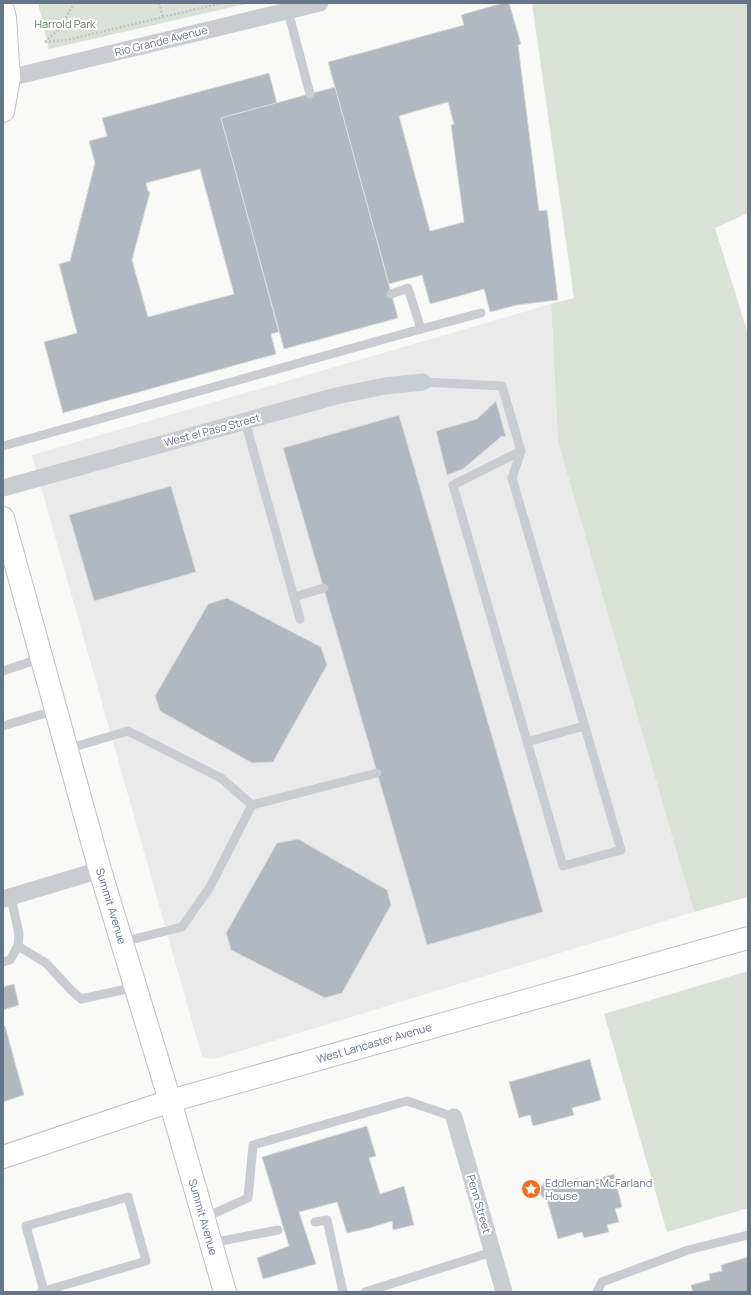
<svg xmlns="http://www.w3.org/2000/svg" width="751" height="1295" font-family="Manrope,sans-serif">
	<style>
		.built { fill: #eaeaea }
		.green { fill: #dae2d8 }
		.building { fill: #b2b8c0; stroke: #dbdbd9; fill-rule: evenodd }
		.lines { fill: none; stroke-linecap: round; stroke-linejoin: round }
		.secondary-casing { stroke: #bdc1c7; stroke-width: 24 }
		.path { stroke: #c2c4c7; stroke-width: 2.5; stroke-dasharray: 2 2; stroke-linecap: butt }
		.lane { stroke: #c9ccd0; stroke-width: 9 }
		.street { stroke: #c9ccd0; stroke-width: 17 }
		.secondary { stroke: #fff; stroke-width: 22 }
		.labels { text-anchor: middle; stroke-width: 4; stroke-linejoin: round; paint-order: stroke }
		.park-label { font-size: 11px; fill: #637b61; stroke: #fff }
		.street-label { font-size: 11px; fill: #66758a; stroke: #fff }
		.poi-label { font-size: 11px; fill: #66758a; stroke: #fff; text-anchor: start }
	</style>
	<rect width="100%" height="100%" fill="#f9f9f7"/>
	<path class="built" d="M551,304L558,442L694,912L214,1059L202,1057L32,455Z"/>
	<g class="green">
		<path d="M38,3H250L49,49Z"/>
		<path d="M532,3H748V213L715,228L748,334V897L694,912L558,442L551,304L574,298Z"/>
		<path d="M748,971V1208L667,1232L604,1014Z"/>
	</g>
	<g class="building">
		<path d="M503,3H509L521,44L518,45L539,211L547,210L558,300L517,305L490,312L484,289L430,304L422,275L389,284L328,62L464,25L461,15ZM448,102L454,124L451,125L464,222L430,231L399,116Z"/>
		<path d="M269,73L277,103L221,118L279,332L271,334L276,354L63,413L44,342L77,333L59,264L70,261L95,163L89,141L107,136L102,118ZM200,169L234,294L148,317L132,260L150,192L148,191L146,183Z"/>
		<path d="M335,87L398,318L284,349L221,118Z"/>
		<path d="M496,401L506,437L502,436L463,469L447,475L436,431L477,419Z"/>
		<path d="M399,415L543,912L427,945L283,448Z"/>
		<path d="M171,486L196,572L94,601L69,515Z"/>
		<path d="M227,598L321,647L327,665L273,762L252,763L160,711L155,696L208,604Z"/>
		<path d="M298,839L387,890L391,905L342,993L325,998L231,950L226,933L277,843Z"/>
		<path d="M14,984L19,1005L3,1010V987Z"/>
		<path d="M5,1026L24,1095L3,1102V1027Z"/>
		<path d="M590,1059L601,1100L572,1108L574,1115L533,1126L530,1115L519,1118L509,1082Z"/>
		<path d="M367,1126L376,1156L369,1158L380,1194L404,1186L414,1225L393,1230L392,1221L370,1228L347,1233L337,1202L299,1212L316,1264L263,1279L257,1258L289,1246L262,1157Z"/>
		<path d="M614,1174L622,1207L615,1209L619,1222L607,1225L609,1232L584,1238L582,1232L558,1239L547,1200L544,1199L541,1195L540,1189L544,1182L548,1181H553L558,1184L578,1178L580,1184Z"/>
		<path d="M748,1257V1292H693L691,1285L710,1280L709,1274L722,1271L721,1265Z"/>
	</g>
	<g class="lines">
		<g class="secondary-casing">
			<g id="secondary">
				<path d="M3,10L5,18L9,78L3,111"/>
				<path d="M3,518L100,870L170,1101L225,1292"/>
				<path d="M3,1157L170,1101L748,938"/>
			</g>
		</g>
		<g class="path">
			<path d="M159,3L163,17"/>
			<path d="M45,42L67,40L222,3"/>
			<path d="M45,42L60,28L74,3"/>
		</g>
		<g class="lane">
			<path d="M288,11L310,94"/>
			<path d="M391,294L408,288L421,329"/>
			<path d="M423,382L502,386L521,451L512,478L621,850L563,866L453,485L521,451"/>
			<path d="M245,421L300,619"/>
			<path d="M3,446L410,332L481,313"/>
			<path d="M294,597L324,588"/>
			<path d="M3,671L41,658"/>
			<path d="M3,726L56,710"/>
			<path d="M527,742L584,726"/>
			<path d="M67,749L128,731L221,778L252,805L210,887L182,927L122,942"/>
			<path d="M252,805L377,773"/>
			<path d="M18,946L46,963L70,989L81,999L136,987"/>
			<path d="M3,962L10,960L18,946L19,934L11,897"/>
			<path d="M204,1218L248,1198L253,1145L407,1101L454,1117"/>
			<path d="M315,1222L327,1220L343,1292"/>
			<path d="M211,1243L278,1230"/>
			<path d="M41,1292L44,1291L146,1261L128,1197L26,1226L44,1291"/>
			<path d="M365,1292L492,1252"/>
			<path d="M597,1292L602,1282L688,1250L748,1235"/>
		</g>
		<g class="street">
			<path d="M9,78L320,3"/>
			<path d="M3,488L336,396L385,386L423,382"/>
			<path d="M3,899L100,870"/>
			<path d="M454,1117L504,1292"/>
		</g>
		<use href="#secondary" class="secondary"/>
	</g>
	<defs>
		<g id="sight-disc" transform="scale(1)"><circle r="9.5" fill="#f26f1f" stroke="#fff"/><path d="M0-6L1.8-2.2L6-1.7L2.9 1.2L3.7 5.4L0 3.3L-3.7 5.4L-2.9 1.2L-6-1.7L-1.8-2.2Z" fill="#fff"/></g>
	</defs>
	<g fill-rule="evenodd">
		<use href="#sight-disc" x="531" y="1189"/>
	</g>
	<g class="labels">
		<g class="park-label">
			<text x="65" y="28">Harrold Park</text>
		</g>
		<g class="street-label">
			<text transform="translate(161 41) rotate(-14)" y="4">Rio Grande Avenue</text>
			<text transform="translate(212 430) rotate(-15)" y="4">West el Paso Street</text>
			<text transform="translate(111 906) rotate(73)" y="4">Summit Avenue</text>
			<text transform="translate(374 1043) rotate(-16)" y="4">West Lancaster Avenue</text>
			<text transform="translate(479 1204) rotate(74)" y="4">Penn Street</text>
			<text transform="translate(203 1217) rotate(74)" y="4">Summit Avenue</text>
		</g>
		<g class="poi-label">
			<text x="545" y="1187">Eddleman-McFarland<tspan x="545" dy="13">House</tspan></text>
		</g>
	</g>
	<rect width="751" height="1295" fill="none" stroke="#66758a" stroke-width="8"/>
</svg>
